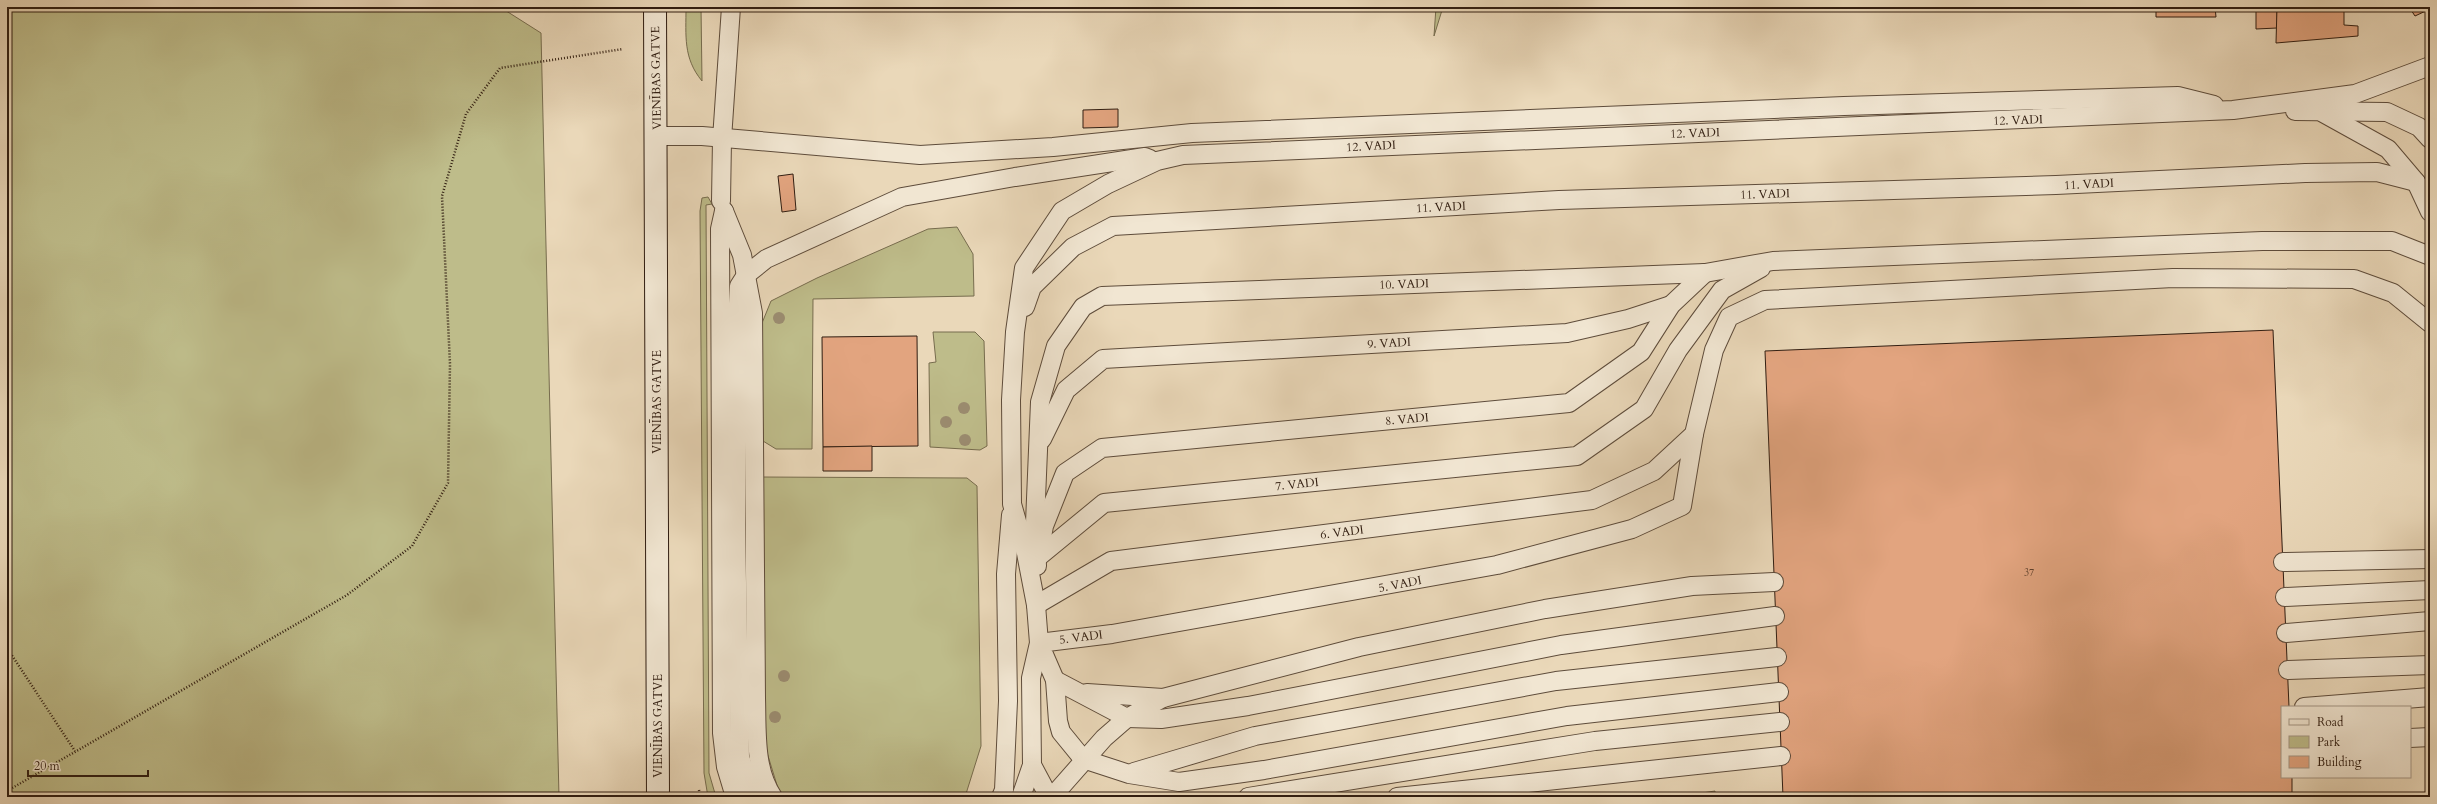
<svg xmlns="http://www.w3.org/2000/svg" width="2437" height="804" font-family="Cardo,serif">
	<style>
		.green { fill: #bebc8a; stroke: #776c4e }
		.building { fill: #e2a47f; stroke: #301d11 }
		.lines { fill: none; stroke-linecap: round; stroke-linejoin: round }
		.service-casing { stroke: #5e4c3b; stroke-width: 20 }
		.secondary-casing { stroke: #301d11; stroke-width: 24 }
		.path { stroke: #301d11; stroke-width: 2.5; stroke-dasharray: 1 2; stroke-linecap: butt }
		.service { stroke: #f1e6d2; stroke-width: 18 }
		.secondary { stroke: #f1e6d2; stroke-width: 22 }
		.tree { fill: #9b8c70 }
		.labels { text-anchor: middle; stroke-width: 4; stroke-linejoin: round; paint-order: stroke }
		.number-label { font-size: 10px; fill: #5c3f2c }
		.street-label { font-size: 12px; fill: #301d11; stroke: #f1e6d2 }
	</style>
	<rect width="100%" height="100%" fill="#ead8b9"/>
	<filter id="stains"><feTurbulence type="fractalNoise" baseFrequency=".005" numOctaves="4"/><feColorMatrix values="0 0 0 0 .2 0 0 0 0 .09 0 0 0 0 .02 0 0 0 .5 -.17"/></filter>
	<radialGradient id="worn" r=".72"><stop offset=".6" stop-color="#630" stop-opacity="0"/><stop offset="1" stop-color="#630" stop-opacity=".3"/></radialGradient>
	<g class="green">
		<path d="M7,7H500L541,33L559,797H7Z"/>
		<path d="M686,7H701L702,81C683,58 686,36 686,7Z"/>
		<path d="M1436,7H1443L1434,36Z"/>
		<path d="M708,197L712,204L706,205L709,773L716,797H708L704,773L700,211L702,198Z"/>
		<path d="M957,227L973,254L974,296L813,299L812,449H776L763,441L760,328L771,301L817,278L928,229Z"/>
		<path d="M933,332H975L984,341L987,446L980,450L930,447L929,363L936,362Z"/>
		<path d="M762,477L967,478L977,486L981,746L965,797H782L780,795L761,733Z"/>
		<path d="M1715,791V797H1676Z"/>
	</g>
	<g class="building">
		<path d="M2156,7H2215L2216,17H2156Z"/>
		<path d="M2256,7H2277V28L2256,29Z"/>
		<path d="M2277,7H2344V25L2358,26V36L2276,43Z"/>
		<path d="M2409,7H2430V9L2415,16Z"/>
		<path d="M1118,109V127L1083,128V110Z"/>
		<path d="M793,174L796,210L782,212L778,176Z"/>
		<path d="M2273,330L2289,707H2282V777H2292V797H1783L1765,351Z"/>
		<path d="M917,336L918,446L823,447L822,337Z"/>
		<path d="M872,446V471H823V447Z"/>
	</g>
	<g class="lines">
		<g class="service-casing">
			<g id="service">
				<path d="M2295,111L2387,112L2419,127L2430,139"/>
				<path d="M2323,113L2388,149L2416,182L2430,212"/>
				<path d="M656,136H702L920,155L1053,147L1192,133L1844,106L2178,96L2214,105"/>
				<path d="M721,201L722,139L731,7"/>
				<path d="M724,211L742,255L753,313L756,698C757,731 754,769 773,797"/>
				<path d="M724,211L720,229L722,733L726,767L735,797"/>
				<path d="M1025,307L1032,287L1073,247L1113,226L1559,200L2056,185L2305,173L2377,172L2416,182"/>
				<path d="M1694,434L1682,506L1632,529L1497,565L1112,634L1039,643L1055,680L1058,721L1061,732L1083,759L1129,774L1179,782L1264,770L1567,716L1779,692"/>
				<path d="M1042,439L1066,390L1103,359L1567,333L1628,319L1671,305"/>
				<path d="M1041,542L1044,526L1065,473L1102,448L1569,403L1641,352L1671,305L1705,273"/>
				<path d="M1037,558L1104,503L1577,456L1644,409L1678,350L1722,290L1761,268"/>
				<path d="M2283,562L2430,559"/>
				<path d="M1037,566L1035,523L1040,402L1056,346L1083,307L1102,296L1705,273L1773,261L2262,241H2392L2430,256"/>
				<path d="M2285,597L2430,590"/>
				<path d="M1036,605L1111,561L1592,500L1654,471L1694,434L1714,350L1729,317L1765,300L2173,278L2354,279L2393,293L2430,323"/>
				<path d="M2286,633L2430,621"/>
				<path d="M2288,670L2430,665"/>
				<path d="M1055,680L1127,718L1161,719L1248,706L1561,645L1775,616"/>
				<path d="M1087,693L1163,698"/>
				<path d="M2304,707L2430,697"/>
				<path d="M2410,738L2430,737"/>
				<path d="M1032,765L1049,797"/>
				<path d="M1134,772L1255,736L1556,681L1777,657"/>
				<path d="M753,797L740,757L736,524L737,321L739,286L746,275L766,259L902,197L1015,177L1145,157L1150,159"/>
				<path d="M1001,797L1004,790L1008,701L1006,574L1011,515"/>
				<path d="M1021,797L1032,765L1031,678L1039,643L1036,605L1026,553L1012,504L1011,400L1015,332L1024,268L1062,211L1108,184L1157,161L1183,155L2233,110L2355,94L2430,66"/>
				<path d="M1052,797L1104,738L1127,718L1163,698L1359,647L1545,609L1692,586L1774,582"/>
				<path d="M1248,797L1595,741L1780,722"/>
				<path d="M1397,797L1781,756"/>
			</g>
		</g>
		<g class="secondary-casing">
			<path id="secondary" d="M655,7L658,797"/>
		</g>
		<g class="path">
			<path d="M7,648L75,751"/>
			<path d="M699,790L700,797"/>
			<path d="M7,791L347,595L412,546L448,483L450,364L442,196L466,114L500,68L623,49"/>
		</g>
		<use href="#service" class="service"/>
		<use href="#secondary" class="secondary"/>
	</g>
	<g class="tree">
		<circle cx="779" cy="318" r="6"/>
		<circle cx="964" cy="408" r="6"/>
		<circle cx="946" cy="422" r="6"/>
		<circle cx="965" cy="440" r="6"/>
		<circle cx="784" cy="676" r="6"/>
		<circle cx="775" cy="717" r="6"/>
	</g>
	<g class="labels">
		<g class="number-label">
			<text x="2029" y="576">37</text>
		</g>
		<g class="street-label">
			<text transform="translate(656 78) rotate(-91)" y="4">VIENĪBAS GATVE</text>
			<text transform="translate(2018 120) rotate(-2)" y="4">12. VADI</text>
			<text transform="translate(1695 133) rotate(-2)" y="4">12. VADI</text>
			<text transform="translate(1371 146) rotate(-3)" y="4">12. VADI</text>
			<text transform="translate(2089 184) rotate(-3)" y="4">11. VADI</text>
			<text transform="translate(1765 194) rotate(-2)" y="4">11. VADI</text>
			<text transform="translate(1441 207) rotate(-3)" y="4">11. VADI</text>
			<text transform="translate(1404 284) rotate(-2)" y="4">10. VADI</text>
			<text transform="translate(1389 343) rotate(-3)" y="4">9. VADI</text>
			<text transform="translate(657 402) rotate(-90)" y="4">VIENĪBAS GATVE</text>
			<text transform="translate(1407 419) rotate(-5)" y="4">8. VADI</text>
			<text transform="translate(1297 484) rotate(-6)" y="4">7. VADI</text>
			<text transform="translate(1342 532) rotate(-7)" y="4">6. VADI</text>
			<text transform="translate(1400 584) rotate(-11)" y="4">5. VADI</text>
			<text transform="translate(1081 637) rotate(-7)" y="4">5. VADI</text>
			<text transform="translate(658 726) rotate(-90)" y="4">VIENĪBAS GATVE</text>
		</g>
	</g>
	<rect width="2437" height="804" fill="none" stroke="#ead8b9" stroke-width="24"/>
	<rect x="8" y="8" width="2421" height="788" fill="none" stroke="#301d11" stroke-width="2"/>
	<rect x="12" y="12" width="2413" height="780" fill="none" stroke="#301d11"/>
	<rect x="2281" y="706" width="130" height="72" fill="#f1e6d2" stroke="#a49685"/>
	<rect x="2289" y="719" width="20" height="6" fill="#f1e6d2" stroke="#a49685"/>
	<text x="2317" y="726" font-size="12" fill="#301d11">Road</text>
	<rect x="2289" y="736" width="20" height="12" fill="#bebc8a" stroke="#a49685"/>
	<text x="2317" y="746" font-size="12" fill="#301d11">Park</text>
	<rect x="2289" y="756" width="20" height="12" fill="#e2a47f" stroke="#a49685"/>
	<text x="2317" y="766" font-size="12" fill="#301d11">Building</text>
	<path d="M28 770v6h120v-6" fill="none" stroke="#301d11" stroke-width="2"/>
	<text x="34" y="770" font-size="12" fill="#301d11" stroke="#f1e6d2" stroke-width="3" paint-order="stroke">20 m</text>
	<rect width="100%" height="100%" filter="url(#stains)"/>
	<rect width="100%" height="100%" fill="url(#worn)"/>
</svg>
